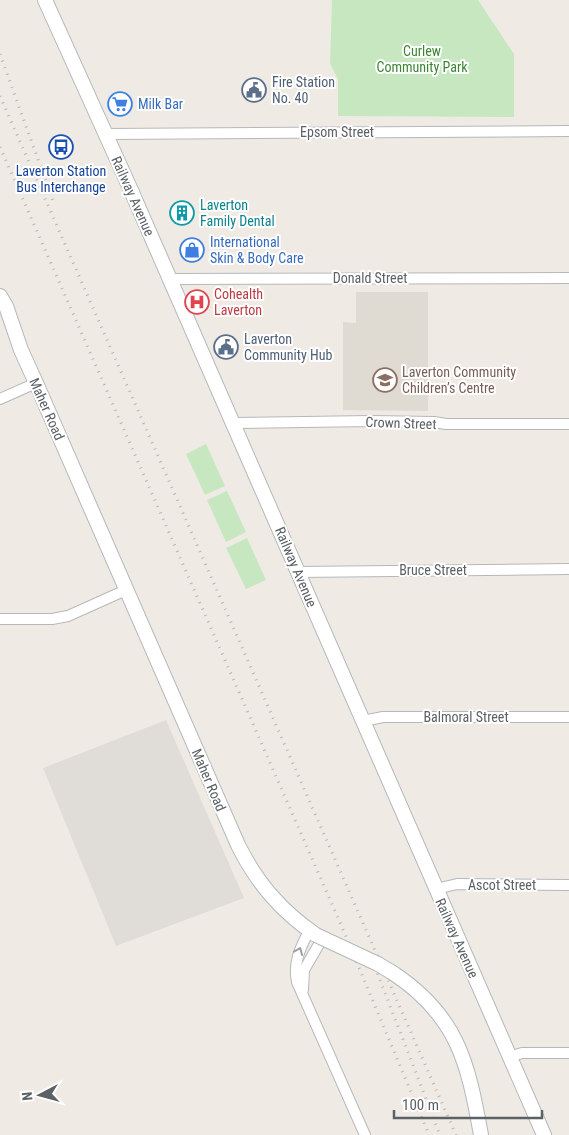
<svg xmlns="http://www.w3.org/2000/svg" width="569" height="1135" font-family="'Roboto Condensed',sans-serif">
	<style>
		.industrial { fill: #e0ddd9 }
		.education { fill: #dfdad2 }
		.green { fill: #c6e7c0 }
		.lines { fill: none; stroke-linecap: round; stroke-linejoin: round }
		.street-casing { stroke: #b5b8bb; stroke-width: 12 }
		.secondary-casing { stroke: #b3b8bc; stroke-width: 16 }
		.street { stroke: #fff; stroke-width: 10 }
		.secondary { stroke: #fff; stroke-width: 14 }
		.rail { stroke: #b3b4b5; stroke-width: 3; stroke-dasharray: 1 6; stroke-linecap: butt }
		.secondary-bridge-casing { stroke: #b3b8bc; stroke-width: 16; stroke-linecap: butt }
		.secondary-bridge { stroke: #fff; stroke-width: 14 }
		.oneway { stroke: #9da0a3 }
		.labels { text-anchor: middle; stroke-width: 4; stroke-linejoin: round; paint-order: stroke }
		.park-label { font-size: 14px; fill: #3c8533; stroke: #fff }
		.service-label { font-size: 14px; fill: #4e5e75; stroke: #fff; text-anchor: start }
		.shop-label { font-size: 14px; fill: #366cbe; stroke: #fff; text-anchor: start }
		.street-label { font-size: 14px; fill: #5c6165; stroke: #fff }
		.transit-label { font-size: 14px; fill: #164399; stroke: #fff }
		.culture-label { font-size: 14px; fill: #0d838f; stroke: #fff; text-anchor: start }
		.health-label { font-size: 14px; fill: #be3a42; stroke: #fff; text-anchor: start }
		.education-label { font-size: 14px; fill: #785e54; stroke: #fff; text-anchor: start }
	</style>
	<rect width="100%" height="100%" fill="#efebe4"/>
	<path class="industrial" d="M166,720L244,898L116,946L43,768Z"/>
	<path class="education" d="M356,292H428V411L343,410V322L356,323Z"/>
	<g class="green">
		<path d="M332,0H478L514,54V117L338,116V79L330,64Z"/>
		<path d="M206,444L225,486L205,495L186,454Z"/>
		<path d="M227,491L246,532L226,542L207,500Z"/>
		<path d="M247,538L266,580L246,589L226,548Z"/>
	</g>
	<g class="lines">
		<g class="street-casing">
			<g id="street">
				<path d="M106,134L569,131"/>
				<path d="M170,279L569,278"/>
				<path d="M0,399L36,383"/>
				<path d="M233,423L370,421L434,422L446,424H569"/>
				<path d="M298,572L569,569"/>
				<path d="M0,619H52L68,616L126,590"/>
				<path d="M363,721L383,717H569"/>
				<path d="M436,889L457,884L569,885"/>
				<path d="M309,931C300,948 293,963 297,982L365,1135"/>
				<path d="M303,990L304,970L322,939"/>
				<path d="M509,1057L522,1053H569"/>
			</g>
		</g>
		<g class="secondary-casing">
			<g id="secondary">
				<path d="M45,0L130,188L544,1135"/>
				<path d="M0,296L6,306L21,350L36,383L238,845C257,883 281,911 316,935"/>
				<path d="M393,973C458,1016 468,1063 481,1135"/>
			</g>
		</g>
		<use href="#street" class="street"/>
		<use href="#secondary" class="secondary"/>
		<g class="rail">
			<path d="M0,54L53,201"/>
			<path d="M0,96L456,1135"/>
			<path d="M0,147L342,927L429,1135"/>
			<path d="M375,967L440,1135"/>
		</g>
		<g class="secondary-bridge-casing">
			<path id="secondary-bridge" d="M316,935L378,964L393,973"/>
		</g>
		<use href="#secondary-bridge" class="secondary-bridge"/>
	</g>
	<defs><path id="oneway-chevron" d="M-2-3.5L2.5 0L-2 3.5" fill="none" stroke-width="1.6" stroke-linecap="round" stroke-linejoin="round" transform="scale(1.25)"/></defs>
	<use class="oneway" href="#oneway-chevron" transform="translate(299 951) rotate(-68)"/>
	<defs>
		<g id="civic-ring" transform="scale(1.25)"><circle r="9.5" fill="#fff" stroke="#5c6f8a" stroke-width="1.5"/><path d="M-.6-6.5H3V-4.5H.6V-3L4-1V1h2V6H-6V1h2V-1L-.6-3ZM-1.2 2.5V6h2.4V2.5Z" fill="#5c6f8a"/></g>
		<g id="supermarket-ring" transform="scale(1.25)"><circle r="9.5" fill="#fff" stroke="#3f7fe0" stroke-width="1.5"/><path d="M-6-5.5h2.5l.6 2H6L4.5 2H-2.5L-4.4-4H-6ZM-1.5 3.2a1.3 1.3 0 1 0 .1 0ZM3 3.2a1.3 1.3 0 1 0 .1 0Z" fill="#3f7fe0"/></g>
		<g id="bus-ring" transform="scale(1.25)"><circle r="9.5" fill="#fff" stroke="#1a4fb4" stroke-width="1.5"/><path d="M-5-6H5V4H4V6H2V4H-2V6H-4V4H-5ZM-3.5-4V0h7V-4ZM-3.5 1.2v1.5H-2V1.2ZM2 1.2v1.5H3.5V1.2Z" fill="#1a4fb4"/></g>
		<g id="building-ring" transform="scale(1.25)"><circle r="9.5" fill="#fff" stroke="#0f9aa8" stroke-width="1.5"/><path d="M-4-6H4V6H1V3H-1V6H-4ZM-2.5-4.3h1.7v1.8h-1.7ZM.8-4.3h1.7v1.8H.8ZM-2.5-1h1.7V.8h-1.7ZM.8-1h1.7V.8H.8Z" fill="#0f9aa8"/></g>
		<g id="shop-ring" transform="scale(1.25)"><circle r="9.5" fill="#fff" stroke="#3f7fe0" stroke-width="1.5"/><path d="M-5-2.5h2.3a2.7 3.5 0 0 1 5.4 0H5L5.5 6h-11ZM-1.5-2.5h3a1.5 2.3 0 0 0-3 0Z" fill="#3f7fe0"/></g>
		<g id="hospital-ring" transform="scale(1.25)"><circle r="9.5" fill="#fff" stroke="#e0444e" stroke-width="1.5"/><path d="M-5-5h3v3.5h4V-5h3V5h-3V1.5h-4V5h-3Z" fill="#e0444e"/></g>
		<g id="school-ring" transform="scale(1.25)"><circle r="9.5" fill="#fff" stroke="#8d6e63" stroke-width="1.5"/><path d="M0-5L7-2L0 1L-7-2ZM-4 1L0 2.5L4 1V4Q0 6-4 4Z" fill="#8d6e63"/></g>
	</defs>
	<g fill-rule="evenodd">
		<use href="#civic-ring" x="254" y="90"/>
		<use href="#supermarket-ring" x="120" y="104"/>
		<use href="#bus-ring" x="61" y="147"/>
		<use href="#building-ring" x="182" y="213"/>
		<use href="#shop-ring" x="192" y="250"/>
		<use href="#hospital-ring" x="197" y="302"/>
		<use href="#civic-ring" x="226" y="347"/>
		<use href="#school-ring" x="385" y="380"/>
	</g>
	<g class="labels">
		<g class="park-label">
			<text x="422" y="56">Curlew<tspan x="422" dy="16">Community Park</tspan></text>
		</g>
		<g class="service-label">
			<text x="272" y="87">Fire Station<tspan x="272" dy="16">No. 40</tspan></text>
			<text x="244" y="344">Laverton<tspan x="244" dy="16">Community Hub</tspan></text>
		</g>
		<g class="shop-label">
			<text x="138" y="109">Milk Bar</text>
			<text x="210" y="247">International<tspan x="210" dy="16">Skin &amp; Body Care</tspan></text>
		</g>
		<g class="street-label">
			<text x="337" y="137">Epsom Street</text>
			<text transform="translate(133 196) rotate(66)" y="5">Railway Avenue</text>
			<text x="370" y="283">Donald Street</text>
			<text transform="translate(47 409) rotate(66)" y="5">Maher Road</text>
			<text transform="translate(401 423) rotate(2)" y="5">Crown Street</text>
			<text transform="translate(296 567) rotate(67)" y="5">Railway Avenue</text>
			<text x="433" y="575">Bruce Street</text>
			<text x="466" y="722">Balmoral Street</text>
			<text transform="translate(209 780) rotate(67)" y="5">Maher Road</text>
			<text x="502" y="890">Ascot Street</text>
			<text transform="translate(457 938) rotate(66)" y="5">Railway Avenue</text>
		</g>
		<g class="transit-label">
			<text x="61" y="176">Laverton Station<tspan x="61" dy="16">Bus Interchange</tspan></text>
		</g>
		<g class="culture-label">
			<text x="200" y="210">Laverton<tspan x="200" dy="16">Family Dental</tspan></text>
		</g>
		<g class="health-label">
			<text x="214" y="299">Cohealth<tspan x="214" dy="16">Laverton</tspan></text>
		</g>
		<g class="education-label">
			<text x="402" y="377">Laverton Community<tspan x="402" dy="16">Children’s Centre</tspan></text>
		</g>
	</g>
	<g transform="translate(40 1095) rotate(264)" stroke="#ffffff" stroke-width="4" paint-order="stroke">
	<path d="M0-4L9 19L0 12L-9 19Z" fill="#5c6165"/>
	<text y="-8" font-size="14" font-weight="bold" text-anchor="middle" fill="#5c6165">N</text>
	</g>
	<path d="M394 1110v8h148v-8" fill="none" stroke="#5c6165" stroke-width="2.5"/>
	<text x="402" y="1110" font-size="15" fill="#5c6165" stroke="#ffffff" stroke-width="4" paint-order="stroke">100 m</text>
</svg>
